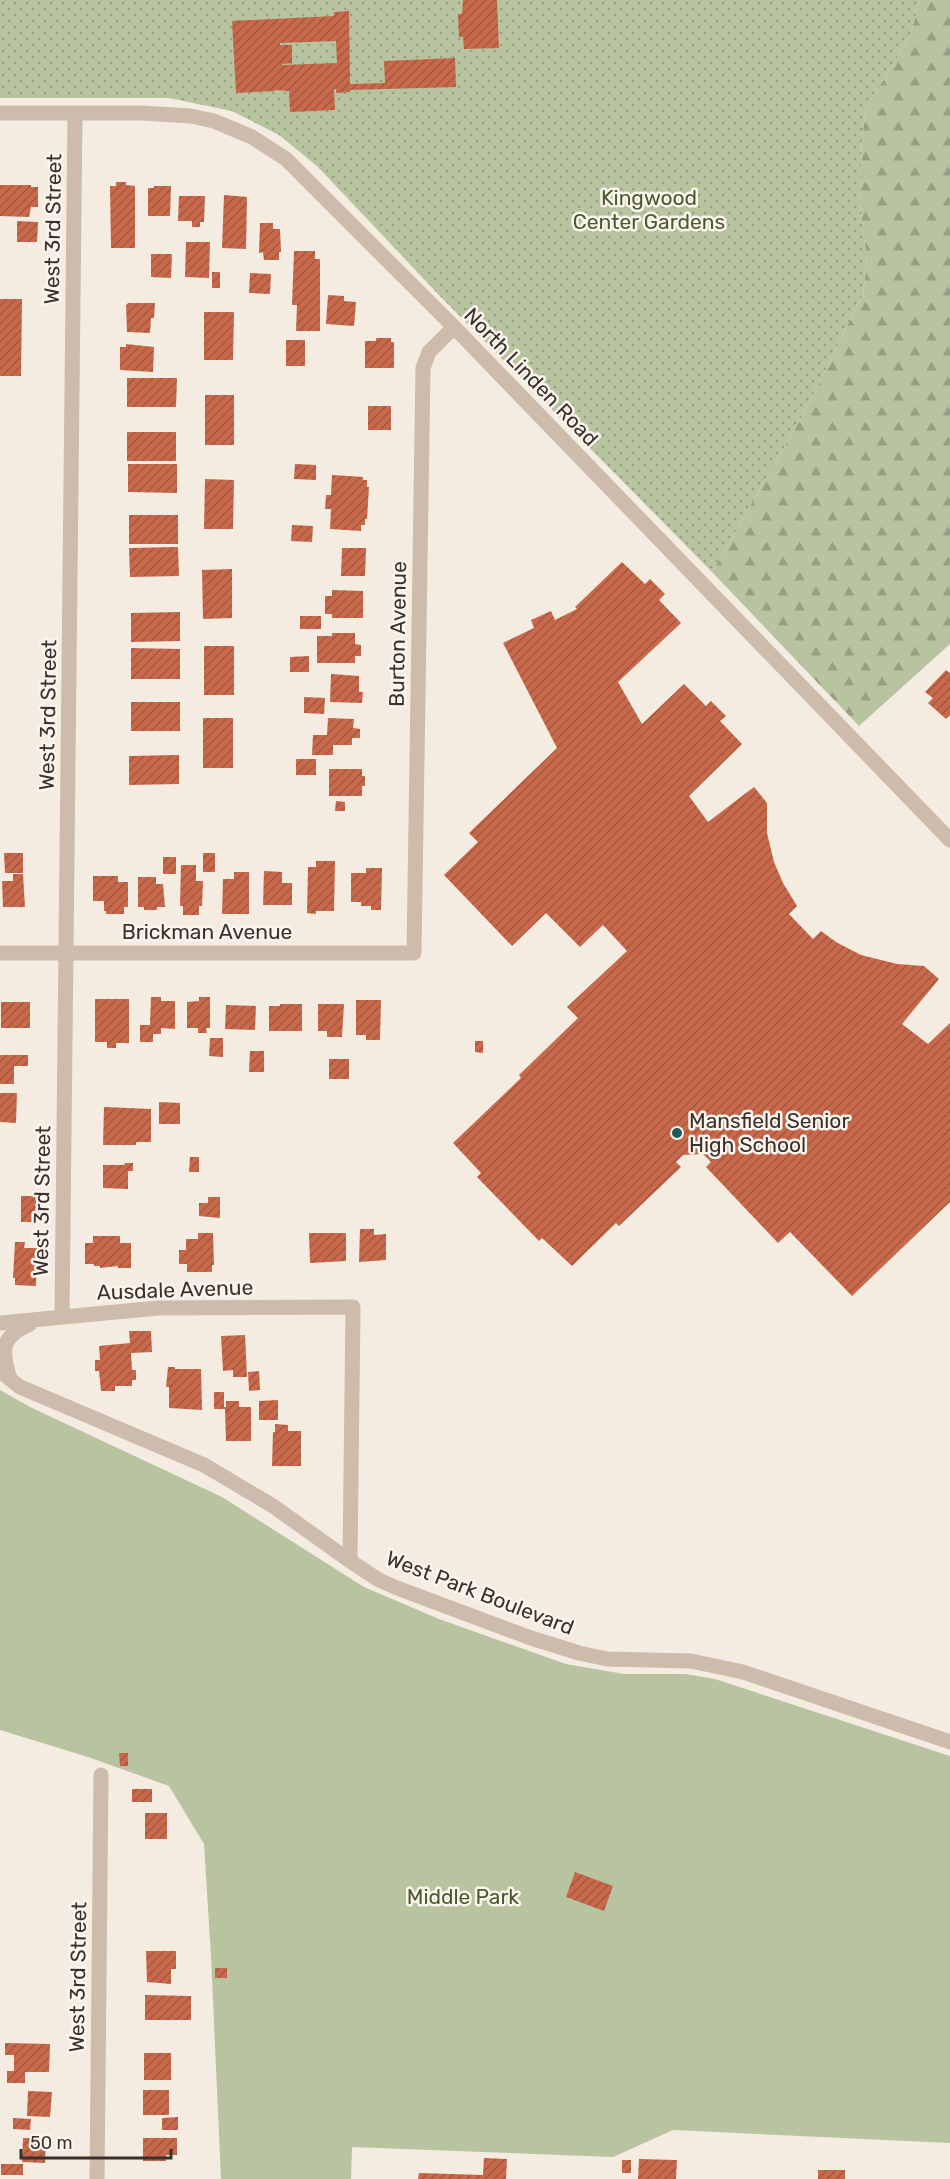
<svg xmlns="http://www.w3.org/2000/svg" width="950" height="2179" viewBox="0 0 950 2179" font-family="Rubik,sans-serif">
<defs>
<pattern id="forest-firs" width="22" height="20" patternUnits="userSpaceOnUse" patternTransform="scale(1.5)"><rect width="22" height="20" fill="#b8c4a0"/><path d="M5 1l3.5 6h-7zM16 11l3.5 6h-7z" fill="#97a083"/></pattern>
<pattern id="garden-dots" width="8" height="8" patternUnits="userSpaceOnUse" patternTransform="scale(1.5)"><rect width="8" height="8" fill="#b8c4a0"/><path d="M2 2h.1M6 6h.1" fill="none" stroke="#97a083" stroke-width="1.8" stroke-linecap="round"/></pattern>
<pattern id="building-hatch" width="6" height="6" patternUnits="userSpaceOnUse" patternTransform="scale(1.5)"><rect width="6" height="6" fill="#c8694b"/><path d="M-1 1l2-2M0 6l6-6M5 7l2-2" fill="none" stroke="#a4573f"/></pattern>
</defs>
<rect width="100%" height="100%" fill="#f4ebe1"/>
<!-- forest -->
<path fill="url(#forest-firs)" d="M920 0H950V644L859 726 712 572 805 411 863 294 867 261 860 204 862 138 866 108 910 36Z"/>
<!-- park -->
<path fill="#b8c4a0" d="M0 1390 30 1407 222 1497 364 1587 439 1619 566 1664 624 1674H685L715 1679 950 1756V2143L673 2130 613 2157 352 2147 351 2179H221L211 1956 204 1844 169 1786 88 1757 0 1730Z"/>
<!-- garden -->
<path fill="url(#garden-dots)" d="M0 0H920L910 36 866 108 862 138 860 204 867 261 863 294 805 411 712 572 438 294 317 166 279 135 232 111 169 98H0Z"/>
<!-- building -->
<path fill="url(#building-hatch)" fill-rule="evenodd" d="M463 0H497L499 48 464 49 463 37H459L458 14H462Z
M349 11 350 84 385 83 384 61 455 58 456 87 350 90V92L336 93V89H334L335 110 290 112 289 91 275 90 276 91 236 93 232 21 334 16V12ZM336 41 337 63 282 65V64L292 63V45H280V43Z
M116 182H126V185L135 186V248H111L110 186H116Z
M0 185H31V187H38V207H31L29 217 0 216Z
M154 186H171L170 216H148V188H154Z
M224 195 247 197 246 249 222 248Z
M179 196H205L204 222H200V227H192V221H178Z
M17 221 38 222 37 242H17Z
M260 223H273V229H280L281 252H279V260H264L263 252 259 253Z
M186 242H210L209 278 185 277Z
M294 251H315V259H320V331H296L297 305H292Z
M151 254H172L171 278 151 277Z
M212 272H220V288H212Z
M250 273 271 274 270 294 249 293Z
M328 295 344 296V301L356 302 354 326 326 324Z
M0 299H22L21 376H0Z
M128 303H155L154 318H151L150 333 127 332 126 306Z
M204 312H234L233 360H204Z
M376 338H391V342H394V368H365V341H376Z
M286 340H305V366H286Z
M126 344 154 347 153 372 120 370V347H126Z
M127 378H177L176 407H127Z
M205 395H234V445H205Z
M368 406H391V430H368Z
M127 432H176V461H127Z
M128 464H177V493L128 492Z
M295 464 316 465V480L294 479Z
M332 475 363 477V480H367V487H369L367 519H365V525H361V531L330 529 331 509H325L326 495H331Z
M205 479 234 480 233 529H204Z
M129 515H178V544H129Z
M292 525 313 526 312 542 291 541Z
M178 547 179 576 130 577 129 548Z
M342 548H366L365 576H341Z
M622 562 645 584 650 579 665 594 659 600 681 623 618 682 642 724 684 684 706 706 711 701 726 716 720 721 742 744 689 796 708 822 754 787 767 803V833L774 862 783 883 797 906 789 914 813 939 821 931 836 942 861 955 897 964 924 966 939 979 902 1024 928 1044 950 1023V1202L852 1296 790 1232 778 1243 706 1167 711 1162 703 1154 683 1155 676 1162 681 1167 619 1226 616 1223 572 1266 542 1238 539 1241 477 1177 481 1173 453 1143 521 1078 519 1075 578 1018 567 1007 627 951 603 925 580 947 546 913 512 946 444 875 478 842 469 833 557 748 503 643 534 628 531 620 551 611 555 620 577 609 575 607Z
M232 569V618L203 619 202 570Z
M332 590 363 591V618H332V614H325V596H332Z
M180 612V641L131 642V613Z
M300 616H321V629H300Z
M332 633H355V644L361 645V656H355V663H317V636H332Z
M204 646H234V695H204Z
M131 648 180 649V679H131Z
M309 656V672H290V657Z
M946 670 950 673V715L946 719 928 703 933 698 925 692Z
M331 674 359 676V692H363L362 703 330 702Z
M304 697 325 698 324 714 304 713Z
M131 702H180V731H131Z
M203 718H233V768H203Z
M328 718 354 719 353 728 360 729V738H352V745H333V755H312L313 735H327Z
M179 755V784L129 785V756Z
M296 759H316V775H296Z
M329 769H362V776H365V786H362V796H329Z
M336 801 345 802V811H335Z
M4 853H23V873H5Z
M203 853H215V872H203Z
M163 857H176V874H163Z
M316 861H335L334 911H316V914L307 913 308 867H316Z
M181 865H196V881H203L202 906H199V915H183V906H180Z
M366 868H382L381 910H371V906H361V902H351V873H366Z
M264 871 282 872V883H292V905H263Z
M234 872H249V914H222L223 879H234Z
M13 874H23L25 907H3L2 881H13Z
M93 876H118V882H128V907H124V914H106V911H104V901H93Z
M138 877H156V884H163L165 907H157V910H144V907H138Z
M151 997H161V1001H175V1029L161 1028V1034H153V1042H140V1025H150Z
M199 997H210V1028H206L207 1033H198V1028H187V1002L199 1001Z
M95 999H129V1043H116V1048H107V1042H95Z
M356 1000H381L380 1040H366V1035H356Z
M1 1002H30V1028H1Z
M280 1004H302V1031H269V1006H280Z
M318 1004H344L342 1037H327V1031H318Z
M226 1005 256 1006 255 1030 225 1029Z
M210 1038H223V1057L209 1056Z
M475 1041H483V1053L475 1052Z
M250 1051H264V1072H249Z
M0 1055H28V1066H14V1084H0Z
M329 1059H349V1079H329Z
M0 1093H17L16 1123 0 1122Z
M159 1102 180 1103V1124H159Z
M104 1107 151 1109V1142H136V1145H103Z
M190 1157H199V1172H189Z
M125 1163H133V1171H128V1189L103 1188V1165H124Z
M21 1196H39V1222H21Z
M208 1197H220V1218L199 1216V1203H208Z
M360 1229H374V1235L386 1234V1260L359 1262Z
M198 1233H213L214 1265H212V1272H187V1264H179V1250H186V1239H198Z
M309 1233H346V1261L310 1263Z
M93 1236H120V1243H131V1268H118V1266L100 1268V1266H94V1264H85V1243H93Z
M15 1242H25L24 1248H37L36 1286 15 1285V1278H13Z
M129 1331H151L152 1352 131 1353 132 1370H136V1380H132V1386H115V1391H101L99 1371H95V1360H100L99 1346 130 1343Z
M245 1335 247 1377H233V1370L223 1371 221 1336Z
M168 1367H175V1369H201L202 1410 169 1408V1387H166Z
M259 1371 260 1390 249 1391 248 1372Z
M214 1392H224V1407H226V1401H239V1407H251V1441H226L225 1409H214Z
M278 1400V1420H259V1401Z
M275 1424 288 1425V1431H301V1466H272L273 1432H275Z
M119 1753H128V1766H120Z
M132 1789H152V1802H132Z
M145 1813H167V1839H145Z
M575 1872 613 1886 604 1911 566 1897Z
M146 1951H176V1969H171V1984L147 1982Z
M215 1968H227V1978H215Z
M145 1995 191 1996V2020H145Z
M5 2043 50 2044 49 2072H25V2083H7V2071H14V2055H5Z
M144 2053H171V2080H144Z
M143 2090H169V2115H143Z
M28 2091 52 2092 50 2117 27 2116Z
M178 2117V2130H162V2118Z
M13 2118 31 2119 30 2130 13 2129Z
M23 2138H46L45 2163 22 2162Z
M143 2138H177V2155H166V2161H143Z
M484 2158 507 2159 506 2179H418L419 2173 483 2175Z
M639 2159 677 2160 676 2179H638Z
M622 2160H631V2173H622Z
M1 2164H23V2175H1Z
M818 2170H845V2179H818Z"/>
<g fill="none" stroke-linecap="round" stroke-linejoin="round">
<!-- minor -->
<path stroke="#cdbbac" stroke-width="15" d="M0 113H142L191 116 214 121 252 137 286 159 454 327 950 840
M0 953H414L423 368 429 352 454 327
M62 1317 75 113
M0 1323 158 1308 353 1307 350 1561
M0 1371 20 1387 32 1392 204 1465 273 1506 350 1561 379 1580 397 1588 531 1638 579 1653 607 1659 691 1661 743 1672 950 1742
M10 1379C1 1350 0 1337 30 1324
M97 2179 101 1775"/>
</g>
<!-- markers -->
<circle fill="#1f5a5e" stroke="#fbf5ee" stroke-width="2" cx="677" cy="1133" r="6"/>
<g text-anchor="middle" stroke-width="5" stroke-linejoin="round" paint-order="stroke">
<!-- park labels -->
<g font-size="21" fill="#4a5a2e" stroke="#fbf5ee">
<text x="649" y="205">Kingwood<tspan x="649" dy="24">Center Gardens</tspan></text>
<text x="463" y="1904">Middle Park</text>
</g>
<!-- street labels -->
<g font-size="21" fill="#3b302b" stroke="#fbf5ee">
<text transform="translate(53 229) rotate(-89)" y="7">West 3rd Street</text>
<text transform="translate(531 377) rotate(46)" y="7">North Linden Road</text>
<text transform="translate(398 634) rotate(-89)" y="7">Burton Avenue</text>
<text transform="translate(48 715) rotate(-89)" y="7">West 3rd Street</text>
<text x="207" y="939">Brickman Avenue</text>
<text transform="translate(42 1201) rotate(-89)" y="7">West 3rd Street</text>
<text transform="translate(175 1290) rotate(-2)" y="7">Ausdale Avenue</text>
<text transform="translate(480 1593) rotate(21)" y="7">West Park Boulevard</text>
<text transform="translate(78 1977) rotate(-89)" y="7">West 3rd Street</text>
</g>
<!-- poi labels -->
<g font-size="21" fill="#3b302b" stroke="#fbf5ee" text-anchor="start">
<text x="689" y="1128">Mansfield Senior<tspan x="689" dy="24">High School</tspan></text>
</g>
</g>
<!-- scale -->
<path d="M21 2149v9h150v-9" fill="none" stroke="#3b302b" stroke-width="3"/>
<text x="30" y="2149" font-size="18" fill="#3b302b" stroke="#fbf5ee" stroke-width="4.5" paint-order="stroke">50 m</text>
</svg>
